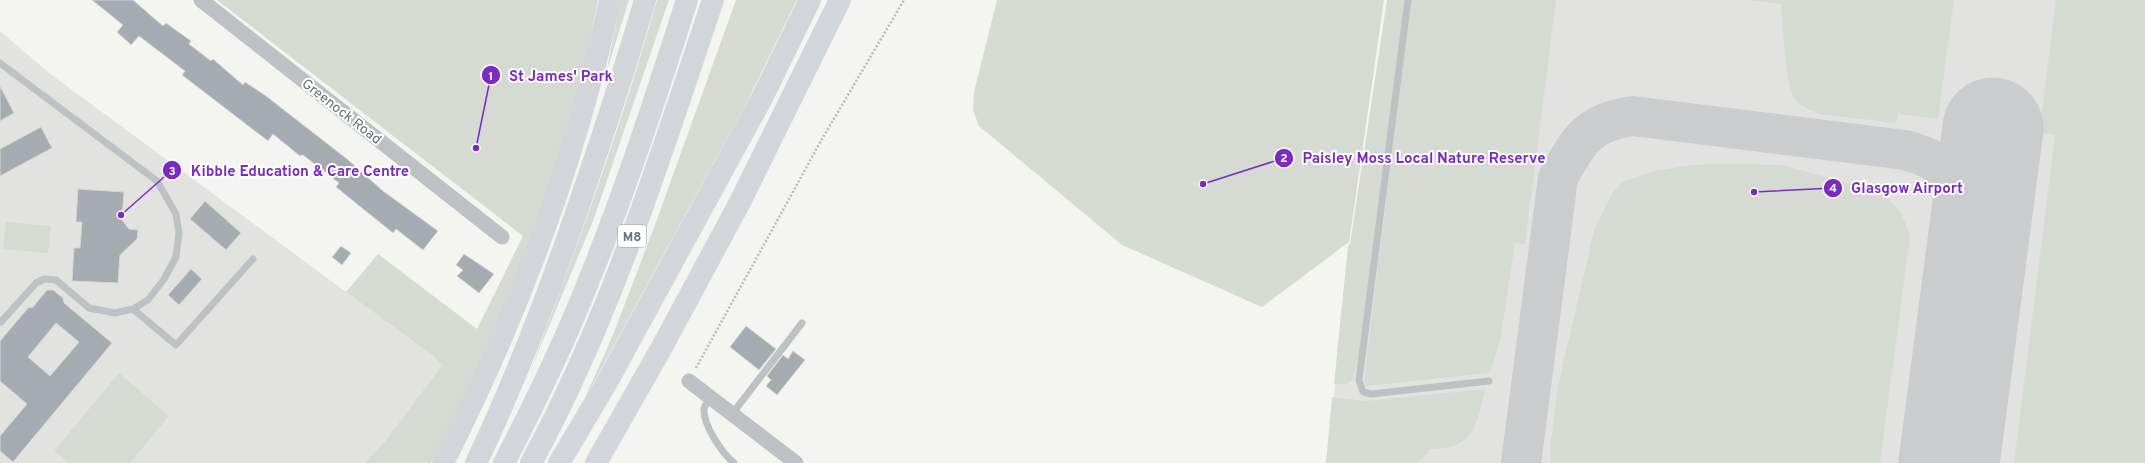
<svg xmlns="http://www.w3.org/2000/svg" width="2145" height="463" viewBox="0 0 2145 463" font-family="Overpass,sans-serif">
<rect width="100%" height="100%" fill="#f4f4f1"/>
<!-- built -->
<path fill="#e2e3e1" d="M1390 0H2145V463H1327L1335 385Z
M0 31 49 73 433 356 442 365 385 441 365 463H0Z"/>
<!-- green -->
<path fill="#d5dad3" d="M217 0H598L585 64 545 205 472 387 431 463H365L385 441 442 365 433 356 346 292 378 254 477 329 523 236Z
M621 0H629L606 73Z
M657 0H669L593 221 529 374C576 251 621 127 657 0Z
M736 0H797L746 104 584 400 613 335 655 225Z
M997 0H1384L1349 242 1262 307 1122 245 979 126 973 110 974 92Z
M1387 0H1405L1358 364 1352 380 1347 384H1334L1348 246 1350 244Z
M1411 0H1556L1525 244 1515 243 1500 341 1490 373 1366 386 1364 380Z
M1747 0H1954L1938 119 1898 114 1896 123 1820 114C1811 111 1799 106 1794 97 1785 84 1783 23 1781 4Z
M2056 0H2145V463H2014L2055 135 2039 133Z
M1722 164 1781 165 1878 191C1895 201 1905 217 1910 237L1880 463H1551L1550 448 1558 386 1566 351 1595 227 1613 192 1622 182 1655 171 1691 165Z
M6 222 51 226 48 253 3 249Z
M119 373 169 416 130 463H69L54 451Z
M1485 389C1477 426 1473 450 1429 449L1428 454 1415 463H1326L1332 397 1362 401 1377 400Z"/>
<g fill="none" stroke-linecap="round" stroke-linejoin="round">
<!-- taxiway -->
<path stroke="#cacccd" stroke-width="40" d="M1521 463 1558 178C1578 141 1588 122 1633 116L1905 150C1954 162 1972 196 1978 243"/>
<!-- runway -->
<path stroke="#cacccd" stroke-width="101" d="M1949 463 1993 128"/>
</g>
<!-- building -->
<path fill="#a5abb0" stroke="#d5d6d4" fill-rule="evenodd" d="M92 0H133L163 26 166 23 191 41 189 44 211 61 213 59 243 85 245 82 266 96 347 159 383 191 438 231 423 250 396 229 393 233 336 187 339 183 303 155 300 156 273 134 268 141 182 75 185 71 139 36 131 45 117 32 123 25Z
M0 86 14 113 0 121Z
M41 127 52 148 0 176V149Z
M78 189 124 192 122 220 129 229 138 230 137 239 120 255 118 283 72 281 74 248H80L82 222H76Z
M205 201 241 233 226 250 190 219Z
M341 246 351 253 342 265 332 257Z
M464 254 494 274 479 293 457 276 463 270 456 265Z
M191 269 202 279 179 305 168 295Z
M47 290H53L63 298 64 303 112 343 13 462 0 451V436L27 404 0 381V341L28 308 33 307ZM56 323 79 342 50 376 28 357Z
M746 326 776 349 759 370 730 347Z
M793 351 805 360 777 395 766 386 771 380 767 376 783 355 788 359Z"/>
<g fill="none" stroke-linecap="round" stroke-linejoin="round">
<!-- path -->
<path stroke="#b8babc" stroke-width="2.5" stroke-dasharray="2 2" stroke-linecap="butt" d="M696 368 822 139 904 0"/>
<!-- service -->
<path stroke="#bec1c4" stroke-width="7" d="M1408 0 1359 380 1363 392 1371 394 1489 381
M0 63 157 181 176 214 179 233 176 257 164 279 148 300 133 309 115 313 89 308 56 280 44 279 36 283 1 322
M133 309 176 345 253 259
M709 397C708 401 705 405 704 409 703 425 722 453 734 463
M732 414 802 323"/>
<!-- minor -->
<path stroke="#bec1c4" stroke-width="15" d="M201 0 502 237
M689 381 796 463"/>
<!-- trunk -->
<path stroke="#d2d5d9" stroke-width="22" d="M443 463C517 317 576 160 610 0
M596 463 662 347 739 204 840 0"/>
<!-- motorway -->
<path stroke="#d2d5d9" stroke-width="22" d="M476 463C513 386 544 305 572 225 598 150 623 76 645 0
M504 463C534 405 563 346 587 285 625 192 656 96 687 0
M531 463C611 317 660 157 713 0
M559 463 606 384 762 98 810 0"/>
</g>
<g text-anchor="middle" stroke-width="4" stroke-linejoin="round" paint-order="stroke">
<!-- shield labels -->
<rect fill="#fff" stroke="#959ca5" stroke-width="1" x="618" y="225" width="28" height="22" rx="3"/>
<g font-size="13" font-weight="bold" fill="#67727e">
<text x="632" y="241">M8</text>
</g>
<!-- street labels -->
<g font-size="14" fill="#67727e" stroke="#fff">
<text transform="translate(342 111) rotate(38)" y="5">Greenock Road</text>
</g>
</g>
<!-- callouts -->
<path fill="none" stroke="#7b2cbf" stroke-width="1.5" d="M476 148L491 75M1203 184L1284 158M121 215L172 170M1754 192L1833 188"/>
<g fill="#7b2cbf" stroke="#fff" stroke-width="1.5">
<circle cx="476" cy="148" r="4"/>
<circle cx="1203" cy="184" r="4"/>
<circle cx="121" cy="215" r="4"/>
<circle cx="1754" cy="192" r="4"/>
<circle cx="491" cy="75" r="10"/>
<circle cx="1284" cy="158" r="10"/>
<circle cx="172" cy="170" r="10"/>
<circle cx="1833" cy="188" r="10"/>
</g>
<g font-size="12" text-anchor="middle" font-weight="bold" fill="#fff">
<text x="491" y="80">1</text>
<text x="1284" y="162">2</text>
<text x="172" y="175">3</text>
<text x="1833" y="192">4</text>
</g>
<g font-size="15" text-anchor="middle" font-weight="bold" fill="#7b2cbf" stroke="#fff" stroke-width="4" stroke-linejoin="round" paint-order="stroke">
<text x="561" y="81">St James' Park</text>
<text x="1424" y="163">Paisley Moss Local Nature Reserve</text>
<text x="300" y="176">Kibble Education &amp; Care Centre</text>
<text x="1907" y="193">Glasgow Airport</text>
</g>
</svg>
